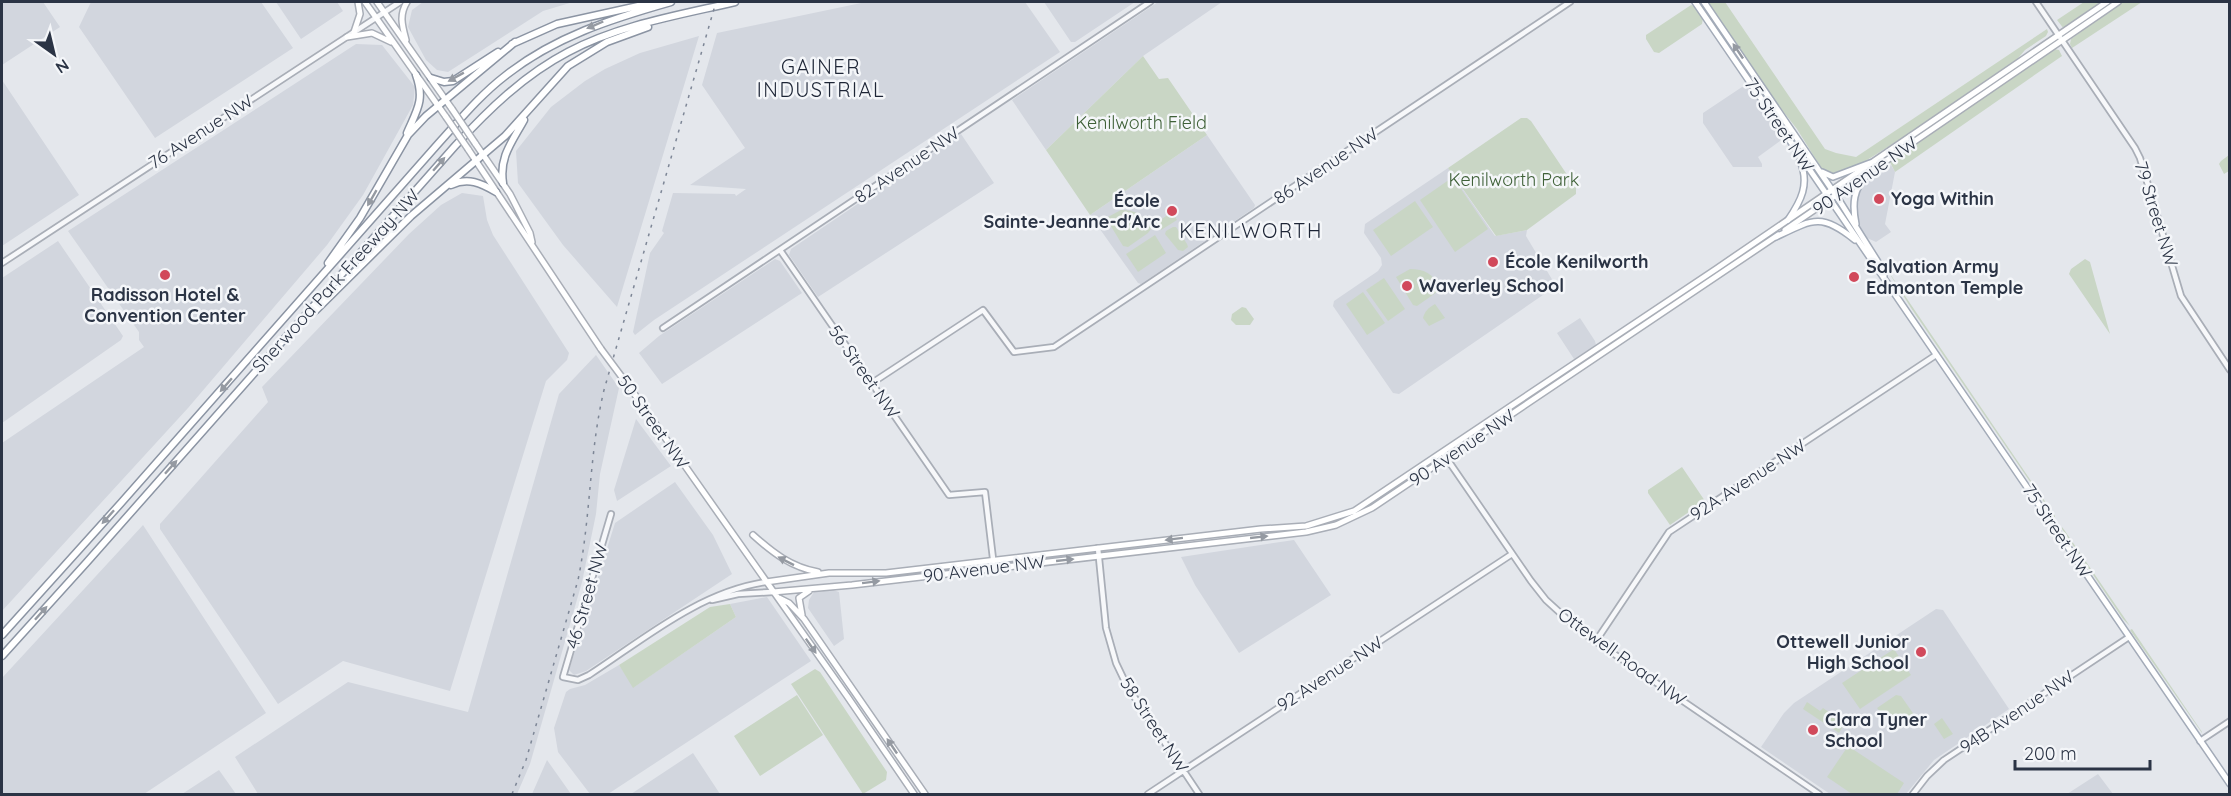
<svg xmlns="http://www.w3.org/2000/svg" width="2231" height="796" viewBox="0 0 2231 796" font-family="Quicksand,sans-serif">
<rect width="100%" height="100%" fill="#e4e7ec"/>
<!-- built -->
<path fill="#d2d6de" d="M2 2H43L60 27 2 65Z
M91 2H261L293 48 155 138 79 27Z
M276 2H337L343 11 301 39Z
M423 2H573L543 11 448 72 437 70 426 60 408 27 412 10Z
M866 2H1025L1060 52 654 320 635 335 633 332 650 253 664 233 662 231 673 193 735 194 736 196 746 189 690 185 745 148 702 85 717 33Z
M1044 2H1135L1075 42H1071Z
M1158 2H1222L1143 56 1046 150 1012 100Z
M699 36 617 307 563 245 518 183 516 151 551 107 585 81 605 69 640 53Z
M356 44 382 45 415 87 413 105 363 195 327 245 188 408 2 611V443L144 347 139 340V332L68 231Z
M2 80 79 195 2 246Z
M1742 87 1750 88 1784 138 1758 157 1762 164V167H1733L1703 123V113Z
M961 134 994 183 818 297 789 255 791 249Z
M1207 135 1255 205 1254 208 1141 284 1138 283 1090 215Z
M1891 165 1895 172 1885 224 1891 232 1876 242 1865 237 1860 228 1857 220 1856 204 1859 188Z
M1448 168 1495 236 1527 230 1526 236 1556 286 1399 394 1393 393 1333 306 1334 301 1378 271 1382 265 1381 258 1364 233 1365 224Z
M462 193 483 196 487 220 493 235 569 353 567 360 546 381 450 691 343 661 278 704 160 529V524L268 402 262 387 409 234 441 205Z
M58 241 123 336 121 340 2 423V278Z
M775 259 780 261 802 293 662 384 639 353 659 336Z
M1580 318 1595 341 1596 345 1579 358 1574 359 1557 333Z
M596 355 619 388 600 474 596 514 582 582 530 764 517 794H258L235 757 348 682 468 712 559 394Z
M636 419 671 466 617 501 614 490Z
M675 482 713 535 732 574 586 671 574 675 569 670 615 523Z
M143 525 266 713 144 794H2V678Z
M1294 540 1331 595 1239 653 1195 585 1181 557Z
M833 590 839 592 844 639 834 646 808 608 809 600 814 592Z
M767 597 811 661 608 794H590L558 752 554 728 566 692 570 689 585 685 619 665 634 687 736 617 730 604Z
M1936 609 1943 610 2009 709 1934 760 1906 794H1830L1761 747 1784 713 1794 703Z
M693 753 720 794H631Z
M547 760 571 794H532Z
M219 770 236 794H182Z
M2098 774 2113 794H2067Z"/>
<!-- green -->
<path fill="#c9d6c5" d="M1708 2H1725L1825 149 1836 153 1856 157 2047 29 2048 32 2046 36 2025 50 2014 63 1921 126 1856 167 1832 175 1823 171 1797 129 1778 105Z
M2084 2H2104L2064 29 2057 20Z
M2122 2H2142L2072 48 2070 44 2071 39Z
M1691 5 1695 6 1703 18 1702 24 1659 53 1654 52 1646 39V35Z
M2054 49 2059 50 2062 56 1895 172 1890 162Z
M1143 56 1159 79 1168 78 1207 135 1090 215 1046 150Z
M1521 118H1527L1531 121 1576 188V194L1527 230 1496 236 1448 168Z
M2229 155V171L2224 174 2219 164 2221 161Z
M1453 177 1488 229 1455 252 1420 200Z
M1415 201 1433 227 1391 256 1373 230Z
M1121 210C1136 210 1144 215 1151 229L1148 233 1128 247 1123 246 1106 218Z
M1172 212 1177 220 1161 230 1156 223Z
M1173 227H1176L1187 244 1188 247 1183 251 1178 250 1165 234 1166 231Z
M1155 235 1166 253 1138 272 1126 254Z
M2085 259 2090 262 2110 334 2069 274 2071 269Z
M1886 268 2055 516V518L1911 308Z
M1410 269C1425 269 1433 274 1440 288L1437 292 1417 306 1413 305 1396 277Z
M1384 278 1405 309 1388 321 1366 290Z
M1363 292 1385 323 1367 335 1346 304Z
M1435 304 1445 318 1429 326 1423 318C1425 311 1428 308 1435 304Z
M1242 307 1246 308 1254 319 1250 325H1236L1231 320 1232 314Z
M1682 467 1705 501 1670 525 1648 493V490Z
M2062 527 2065 531 2130 626 2123 619 2062 529Z
M730 604 736 617 633 688 619 665 710 607Z
M2132 629 2202 732V733L2130 630Z
M1894 649 1911 675 1860 709 1842 683Z
M815 669 820 672 887 772 886 780 863 794 791 684Z
M797 695 823 735 760 776 734 736Z
M1896 695 1901 696 1915 716C1900 725 1887 722 1877 708Z
M1807 702 1820 711 1823 708 1845 723 1839 733 1803 709Z
M1942 718 1953 734 1944 739 1934 724Z
M1848 746 1904 783 1897 794H1852L1827 777Z"/>
<g fill="none" stroke-linecap="round" stroke-linejoin="round">
<defs>
<path id="tertiary" d="M2036 2 2135 148 2140 158 2181 296 2230 370
M780 250 949 495 985 492 994 567
M2 263 400 2
M663 328 1150 2
M872 383 983 310 1014 352 1054 347 1570 2
M1443 453 1531 581 1546 600 1579 630 1819 794
M611 514 563 677 578 680 589 675C644 639 699 592 766 582
M1098 548 1106 628 1116 663 1127 686 1199 794
M712 600 738 594 773 592
M1596 641 1669 532 1936 355
M2200 741 2230 721
M1148 794 1512 554
M1913 794 1927 776 1944 760 2129 637"/>
<path id="secondary" d="M365 2 446 117
M377 2 452 109
M354 32 360 14 358 2
M347 37 372 33 391 42
M406 40C402 25 399 15 407 2
M475 143 510 194 530 233 532 242
M468 149 601 349
M1785 230 2118 2
M633 392 847 696 914 794
M753 535C773 553 791 567 818 572
M766 582 829 573H886L1261 529 1306 526 1354 511 1716 269 2107 2
M773 592 852 585 1306 532 1336 525 1372 508 1778 235
M779 598 789 603 804 619 925 794
M802 615 799 598 809 591"/>
<path id="primary" d="M1695 2 2230 784
M1704 2 1839 200 1883 270 1884 277
M1822 172 1833 177 1870 163
M1788 220C1801 201 1810 184 1800 161
M1856 224C1852 204 1853 189 1868 174
M1776 237C1813 219 1821 213 1855 240"/>
<path id="motorway" d="M512 44 557 24 656 2
M431 78 444 82 453 81 498 52
M407 133C417 110 425 100 416 75
M503 183C499 157 512 142 524 120
M451 185C468 177 481 183 496 192
M328 263 360 218 408 135 426 116 515 42
M309 314 316 310 411 216 505 136 568 66 607 42 648 27
M2 635 121 503 437 145C459 121 479 96 505 76 554 37 611 19 671 2
M2 656 87 562 455 146C488 110 524 75 568 52 619 25 679 15 735 2"/>
</defs>
<!-- tertiary casing -->
<use href="#tertiary" stroke="#a9aeb7" stroke-width="8"/>
<!-- secondary casing -->
<use href="#secondary" stroke="#a9aeb7" stroke-width="8"/>
<!-- primary casing -->
<use href="#primary" stroke="#a3abb8" stroke-width="8"/>
<!-- motorway casing -->
<use href="#motorway" stroke="#8b94a3" stroke-width="9"/>
<!-- tertiary -->
<use href="#tertiary" stroke="#f7f8fa" stroke-width="4.5"/>
<!-- secondary -->
<use href="#secondary" stroke="#fff" stroke-width="5"/>
<!-- primary -->
<use href="#primary" stroke="#fff" stroke-width="5"/>
<!-- motorway -->
<use href="#motorway" stroke="#fff" stroke-width="6"/>
<!-- rail -->
<path stroke="#7d8696" stroke-width="1.5" stroke-dasharray="3 6" stroke-linecap="butt" d="M512 794 526 760 578 580C591 517 589 453 604 390L716 2"/>
<defs>
<path id="secondary-bridge" d="M452 109 475 143
M446 117 468 149
M601 349 633 392"/>
</defs>
<!-- secondary-bridge casing -->
<use href="#secondary-bridge" stroke="#a9aeb7" stroke-width="8" stroke-linecap="butt"/>
<!-- secondary-bridge -->
<use href="#secondary-bridge" stroke="#fff" stroke-width="5"/>
</g>
<!-- one-way arrows -->
<defs><path id="oneway-solid" d="M-6-.8H1V-3.2L6.5 0L1 3.2V.8H-6Z" transform="scale(1.5)"/></defs>
<g fill="#959aa2">
<use href="#oneway-solid" transform="translate(595 25) rotate(157)"/>
<use href="#oneway-solid" transform="translate(1738 51) rotate(-124)"/>
<use href="#oneway-solid" transform="translate(456 77) rotate(151)"/>
<use href="#oneway-solid" transform="translate(439 164) rotate(-49)"/>
<use href="#oneway-solid" transform="translate(372 198) rotate(120)"/>
<use href="#oneway-solid" transform="translate(226 385) rotate(131)"/>
<use href="#oneway-solid" transform="translate(171 467) rotate(-48)"/>
<use href="#oneway-solid" transform="translate(108 517) rotate(132)"/>
<use href="#oneway-solid" transform="translate(1259 537) rotate(-6)"/>
<use href="#oneway-solid" transform="translate(1174 539) rotate(173)"/>
<use href="#oneway-solid" transform="translate(1065 560) rotate(-6)"/>
<use href="#oneway-solid" transform="translate(786 561) rotate(-153)"/>
<use href="#oneway-solid" transform="translate(871 582) rotate(-7)"/>
<use href="#oneway-solid" transform="translate(41 613) rotate(-48)"/>
<use href="#oneway-solid" transform="translate(811 646) rotate(55)"/>
<use href="#oneway-solid" transform="translate(892 746) rotate(-124)"/>
</g>
<!-- markers -->
<g fill="#d1495b" stroke="#f4f6f9" stroke-width="2">
<circle cx="1879" cy="199" r="6"/>
<circle cx="1172" cy="211" r="6"/>
<circle cx="1493" cy="262" r="6"/>
<circle cx="165" cy="275" r="6"/>
<circle cx="1854" cy="277" r="6"/>
<circle cx="1407" cy="286" r="6"/>
<circle cx="1921" cy="652" r="6"/>
<circle cx="1813" cy="730" r="6"/>
</g>
<g text-anchor="middle" stroke-width="5" stroke-linejoin="round" paint-order="stroke">
<!-- park labels -->
<g font-size="18" fill="#3f6138" stroke="#f4f6f9">
<text x="1141" y="129">Kenilworth Field</text>
<text x="1514" y="186">Kenilworth Park</text>
</g>
<!-- street labels -->
<g font-size="18" fill="#2b3445" stroke="#f4f6f9">
<text transform="translate(1779 125) rotate(56)" y="6">75 Street NW</text>
<text transform="translate(201 132) rotate(-33)" y="6">76 Avenue NW</text>
<text transform="translate(907 165) rotate(-34)" y="6">82 Avenue NW</text>
<text transform="translate(1326 166) rotate(-34)" y="6">86 Avenue NW</text>
<text transform="translate(1865 176) rotate(-35)" y="6">90 Avenue NW</text>
<text transform="translate(2156 214) rotate(73)" y="6">79 Street NW</text>
<text transform="translate(336 281) rotate(-48)" y="6">Sherwood Park Freeway NW</text>
<text transform="translate(864 372) rotate(55)" y="6">56 Street NW</text>
<text transform="translate(653 422) rotate(55)" y="6">50 Street NW</text>
<text transform="translate(1462 448) rotate(-34)" y="6">90 Avenue NW</text>
<text transform="translate(1748 480) rotate(-33)" y="6">92A Avenue NW</text>
<text transform="translate(2057 531) rotate(56)" y="6">75 Street NW</text>
<text transform="translate(984 569) rotate(-7)" y="6">90 Avenue NW</text>
<text transform="translate(587 596) rotate(-74)" y="6">46 Street NW</text>
<text transform="translate(1622 657) rotate(36)" y="6">Ottewell Road NW</text>
<text transform="translate(1330 674) rotate(-33)" y="6">92 Avenue NW</text>
<text transform="translate(2017 712) rotate(-34)" y="6">94B Avenue NW</text>
<text transform="translate(1154 725) rotate(57)" y="6">58 Street NW</text>
</g>
<!-- poi labels -->
<g font-size="18" font-weight="bold" fill="#2b3445" stroke="#f4f6f9" text-anchor="start">
<text x="1891" y="205">Yoga Within</text>
<text x="1160" y="207" text-anchor="end">École<tspan x="1160" dy="21">Sainte-Jeanne-d'Arc</tspan></text>
<text x="1505" y="268">École Kenilworth</text>
<text x="1866" y="273">Salvation Army<tspan x="1866" dy="21">Edmonton Temple</tspan></text>
<text x="1419" y="292">Waverley School</text>
<text x="165" y="301" text-anchor="middle">Radisson Hotel &amp;<tspan x="165" dy="21">Convention Center</tspan></text>
<text x="1909" y="648" text-anchor="end">Ottewell Junior<tspan x="1909" dy="21">High School</tspan></text>
<text x="1825" y="726">Clara Tyner<tspan x="1825" dy="21">School</tspan></text>
</g>
<!-- neighbourhood labels -->
<g font-size="20" letter-spacing="1.5" fill="#1d2536" stroke="#f4f6f9">
<text x="821" y="74">GAINER<tspan x="821" dy="23">INDUSTRIAL</tspan></text>
<text x="1251" y="238">KENILWORTH</text>
</g>
</g>
<!-- border -->
<rect width="2231" height="796" fill="none" stroke="#2b3445" stroke-width="6"/>
<!-- north arrow -->
<g transform="translate(54 54) rotate(146)" stroke="#f4f6f9" stroke-width="4.5" paint-order="stroke">
<path d="M0-4.5L10 22L0 15L-10 22Z" fill="#2b3445"/>
<text y="-9" font-size="16" font-weight="bold" text-anchor="middle" fill="#2b3445">N</text>
</g>
<!-- scale -->
<path d="M2015 760v9h135v-9" fill="none" stroke="#2b3445" stroke-width="3"/>
<text x="2024" y="760" font-size="18" fill="#2b3445" stroke="#f4f6f9" stroke-width="4.5" paint-order="stroke">200 m</text>
</svg>
